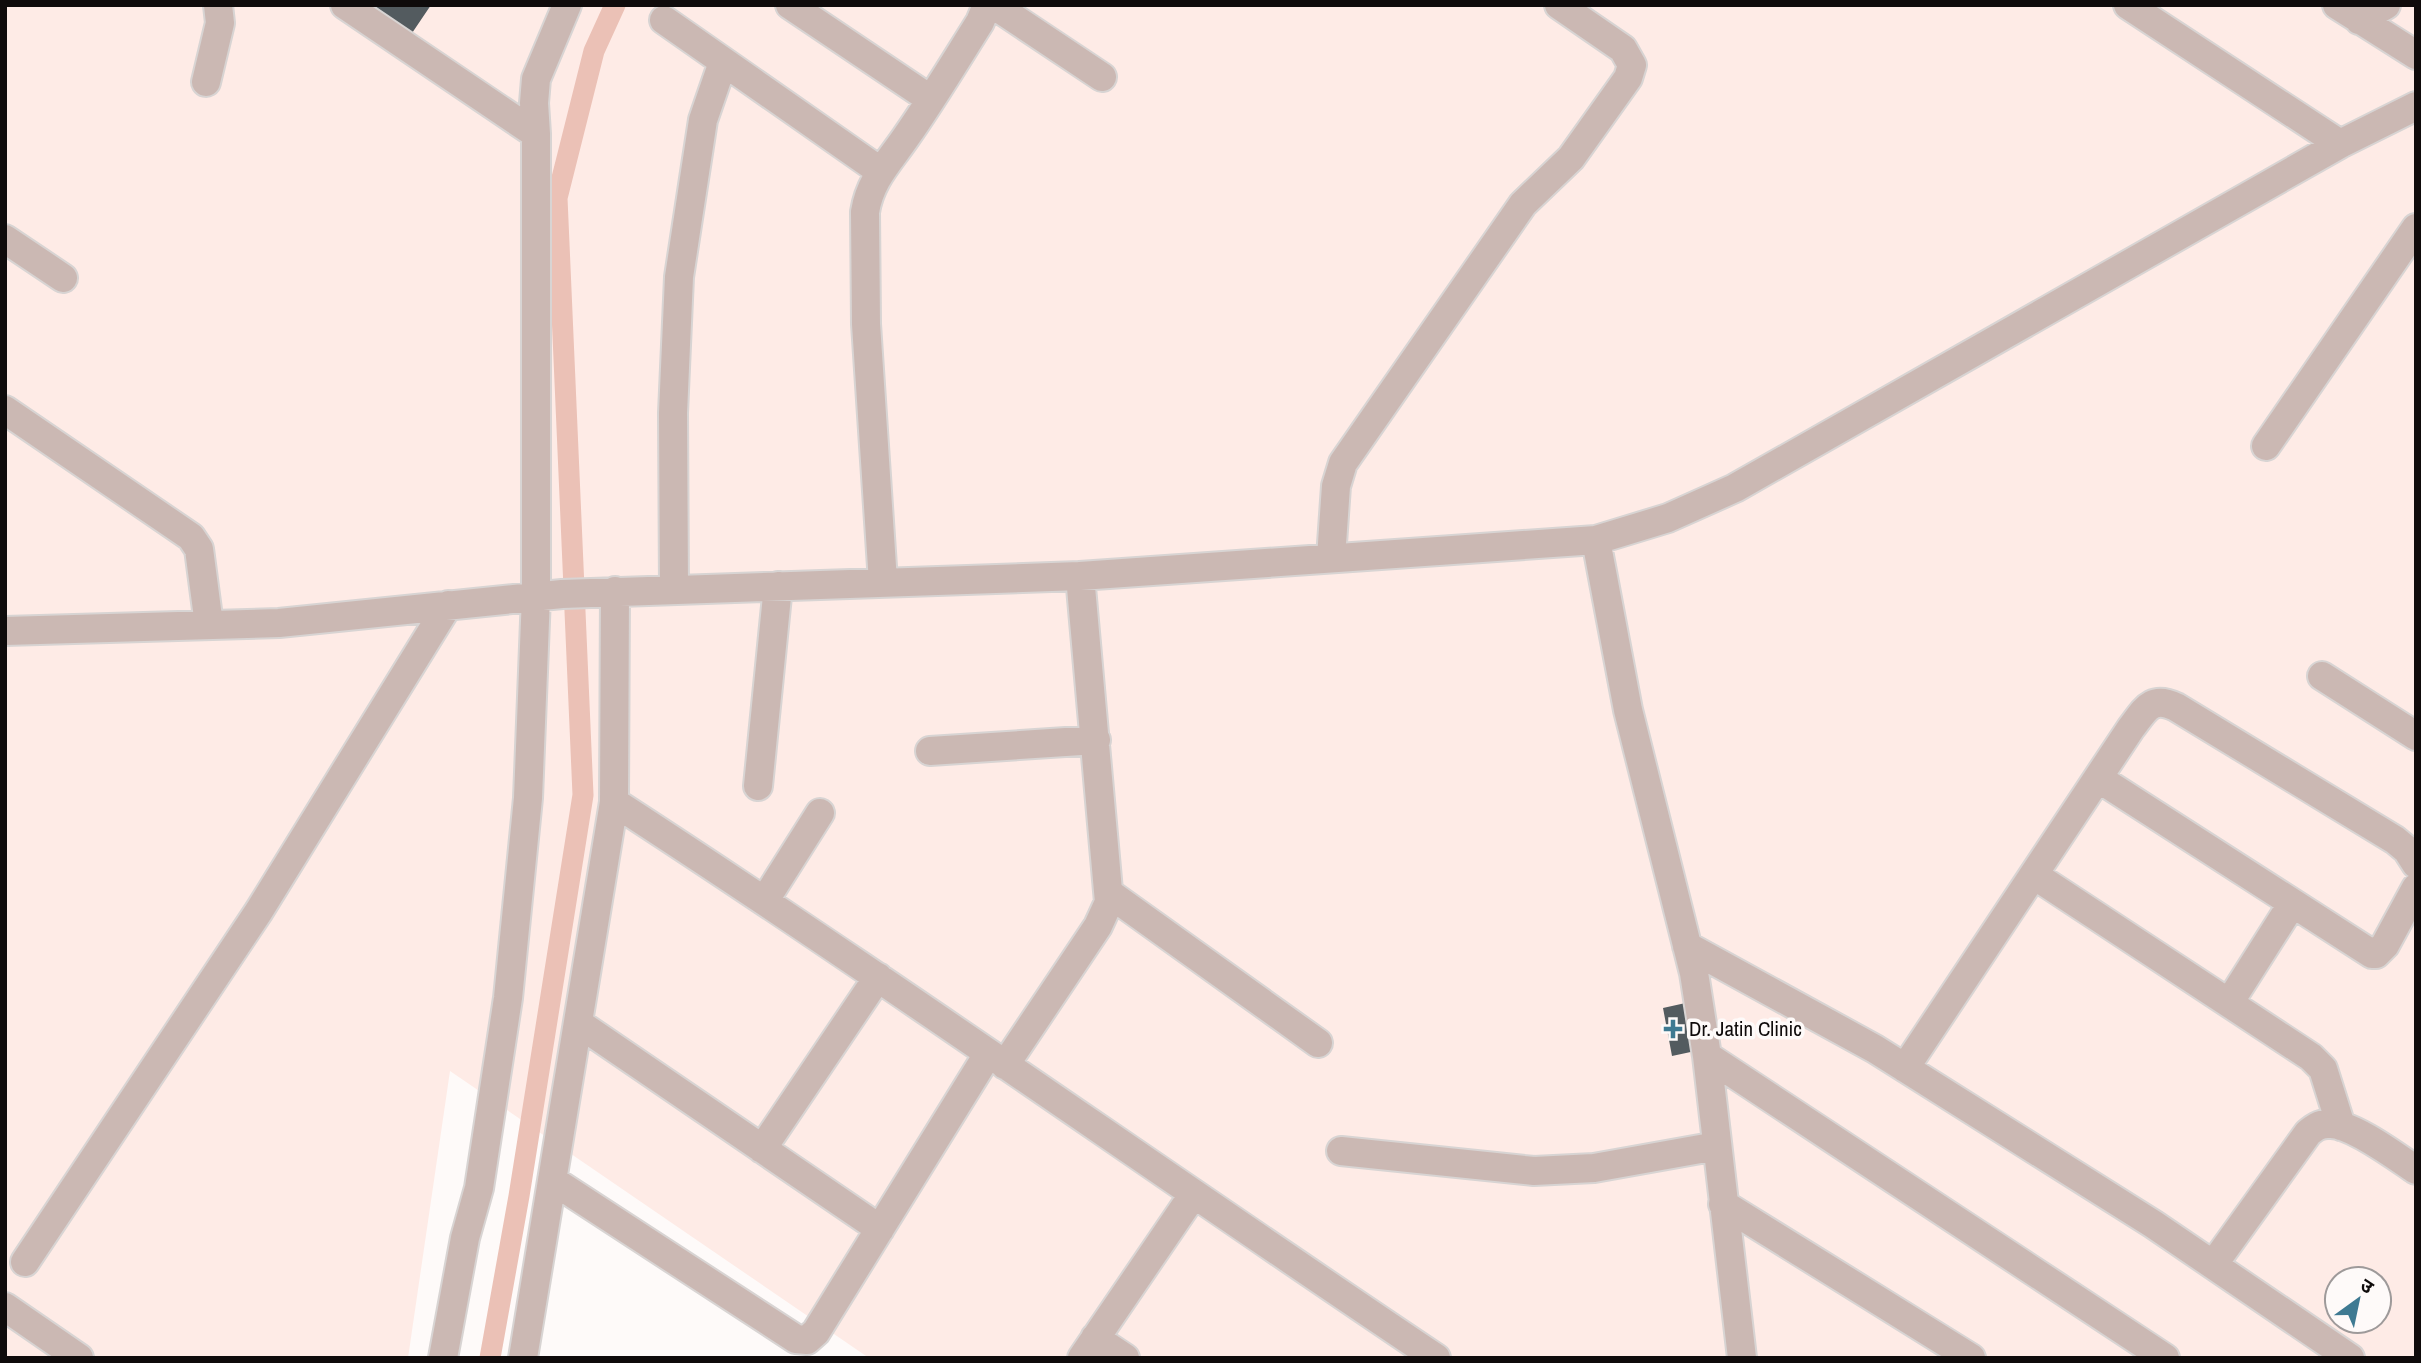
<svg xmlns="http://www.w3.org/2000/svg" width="2421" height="1363" viewBox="0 0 2421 1363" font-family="'Archivo Narrow','Noto Sans Devanagari',sans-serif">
<rect width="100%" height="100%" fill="#fefaf9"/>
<!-- built -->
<path fill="#feebe6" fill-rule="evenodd" d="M5 5H2416V1358H869L450 1071 408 1358H5ZM2337 1279H2379V1321H2337Z"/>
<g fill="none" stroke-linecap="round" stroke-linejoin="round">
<!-- canal -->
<path stroke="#ebc1b6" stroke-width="21" d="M490 1358 519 1196 583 795 557 198 594 51 615 5"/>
</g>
<!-- building -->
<path fill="#535b5f" d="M358 5H431L408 39Z
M1690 1002 1700 1050 1672 1056 1663 1008Z"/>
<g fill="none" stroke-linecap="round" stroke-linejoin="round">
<defs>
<path id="minor" d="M345 5 536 134
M790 5 930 99
M994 5 1102 77
M2128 5 2340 144
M2337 5 2416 55
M664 20 880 171
M2359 20 2386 5
M206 82 220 23 218 5
M5 239 63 278
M5 410 191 537 199 549 209 625
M2266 446 2416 228
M1596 540 1628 710 1694 973 1707 1056 1742 1358
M1331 558 1336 486 1343 463 1523 204 1571 158 1628 78 1632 65 1623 49 1559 5
M883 582 866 324 865 212C870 180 889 162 906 137 932 100 956 60 980 22L987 5
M674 589 673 413 679 277 703 120 723 62
M5 631 279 623 562 594 1080 576 1596 540 1668 518 1735 488 2340 144 2416 106
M2322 676 2416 736
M930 751 1096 740
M2098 778 2372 954H2376L2385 945 2416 888
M758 786 778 586
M614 802C891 982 1161 1174 1436 1358
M2034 875 2311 1057 2323 1069 2341 1126
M1110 894 1318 1043
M765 900 820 813
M1687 946 1875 1049 2153 1224 2350 1358
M2229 1003 2292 904
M578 1023 880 1229
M1707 1056 2165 1358
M1005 1065 1098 926 1109 902 1080 576
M1905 1068 2131 728C2145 710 2151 695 2176 707L2395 840 2407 850 2416 864
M762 1149 878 977
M1341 1151 1534 1171 1594 1168 1717 1146
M552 1180 796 1339 807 1340 816 1332 988 1054
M1723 1204 1971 1358
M25 1262 259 911 448 605
M2213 1265 2308 1133C2314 1128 2319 1124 2328 1124 2350 1122 2397 1157 2416 1170
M5 1307 79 1358
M1095 1338 1125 1358
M443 1358 465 1238 479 1188 508 998 528 798 536 596V134L534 103 536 79 567 5
M523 1358 614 802 615 591
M1082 1358 1193 1195"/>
</defs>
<!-- minor casing -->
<use href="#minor" stroke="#d8d4d3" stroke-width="32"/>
<!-- minor -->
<use href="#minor" stroke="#cbb8b3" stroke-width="28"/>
</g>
<!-- markers -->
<path fill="#3f7a92" stroke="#fefaf9" stroke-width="2.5" d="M1669.5 1018.5h7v7h7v7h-7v7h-7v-7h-7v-7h7z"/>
<g text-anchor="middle" stroke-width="7" stroke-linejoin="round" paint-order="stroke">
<!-- poi labels -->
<g font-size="21" fill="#0f0b0b" stroke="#fefaf9" text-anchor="start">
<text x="1689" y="1036">Dr. Jatin Clinic</text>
</g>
</g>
<!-- border -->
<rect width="2421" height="1363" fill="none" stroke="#0f0b0b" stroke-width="14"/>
<!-- north arrow -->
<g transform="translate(2358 1300) rotate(33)"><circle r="33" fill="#fefaf9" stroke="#9e9a9a" stroke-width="2"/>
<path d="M0-5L12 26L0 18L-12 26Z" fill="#3f7a92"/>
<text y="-10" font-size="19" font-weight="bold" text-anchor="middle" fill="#0f0b0b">उ</text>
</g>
</svg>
